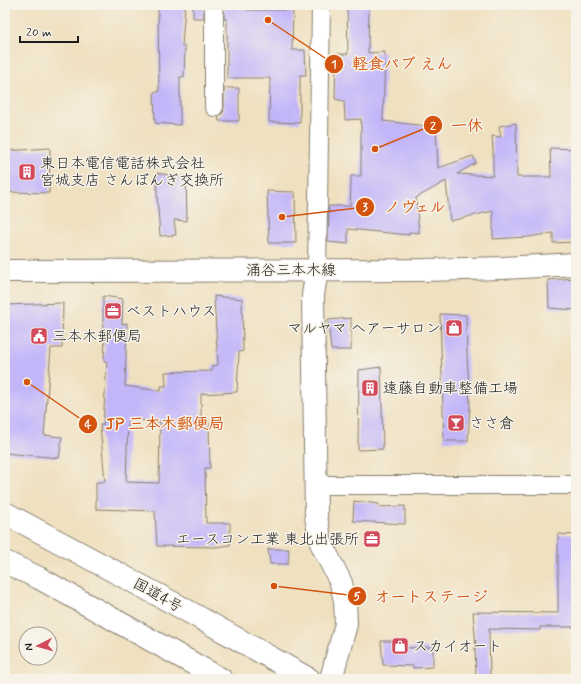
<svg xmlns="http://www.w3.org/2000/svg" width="581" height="684" viewBox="0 0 581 684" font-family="Mynerve,'Klee One',sans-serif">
<rect width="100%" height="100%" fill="#f7f3e8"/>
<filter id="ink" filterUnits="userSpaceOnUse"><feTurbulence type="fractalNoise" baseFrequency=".025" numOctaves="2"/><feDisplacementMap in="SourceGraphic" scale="8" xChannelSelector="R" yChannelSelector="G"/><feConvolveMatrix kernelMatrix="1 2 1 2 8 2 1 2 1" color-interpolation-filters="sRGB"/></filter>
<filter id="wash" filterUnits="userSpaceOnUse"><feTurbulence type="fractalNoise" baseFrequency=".012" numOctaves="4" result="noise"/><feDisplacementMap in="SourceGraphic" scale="16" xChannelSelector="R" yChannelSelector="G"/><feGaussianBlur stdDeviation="0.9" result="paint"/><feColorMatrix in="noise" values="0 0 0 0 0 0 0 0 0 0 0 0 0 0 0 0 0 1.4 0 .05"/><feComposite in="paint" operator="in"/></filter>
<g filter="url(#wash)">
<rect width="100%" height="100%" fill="#efe0c0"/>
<g id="blocks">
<!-- building -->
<path fill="#c2b6f9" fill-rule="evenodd" d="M158 5H185L182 46H185L184 77H180V125L155 123 154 92H159Z
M193 5H204V18H193Z
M224 5H247V10H293L292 50H305L306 75H300V123L269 122 270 78H227V19H224Z
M347 5H369L368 53 385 52 383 121 436 127 438 168 473 156 476 163 457 174 493 176V150L492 136 501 137 499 126 516 123 517 177H551L550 148 576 149V242L553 243V233L528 237 493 239V211L450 221 446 181 416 198 419 233 409 232V235L348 229V244L328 242 329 206H350L351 184V176H361V119L345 120 344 101 335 99 336 54H348Z
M224 88H239V121H219L218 116 223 113 224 107Z
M50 148 49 193 5 192V151Z
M157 173 186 178 187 221 174 220 176 235 160 236 157 195Z
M267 191 295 192 296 243H269Z
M576 278V310L549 308 548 280Z
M103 296 123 299 122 324 127 323 125 386 161 391V386H166L165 372 212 371V366L218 365 214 296 242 299 243 351 239 352 237 392 201 394V422L209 423 210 468H205L206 523H230V545L215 547 157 546 155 511 96 509V482H105L100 425H103L107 362 104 361 105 335H103ZM128 419 160 422 159 483 126 482Z
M63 303 62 348H51L44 435 62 437 59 458 5 453V305Z
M440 314 466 315 467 355 470 405 468 441H444Z
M351 318V350H331L328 320Z
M381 367 383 449 358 450 359 370Z
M354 501 379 504V507L405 506V524L353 521Z
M558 534 576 535V627H540V630L489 629 490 679H476L475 646H476L473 612 558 613Z
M268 549H289L288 564H270Z
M381 641H405V648L433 647V667L413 668V666L383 665Z"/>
</g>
</g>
<g filter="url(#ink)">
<use href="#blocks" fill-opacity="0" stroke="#867e6e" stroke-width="1"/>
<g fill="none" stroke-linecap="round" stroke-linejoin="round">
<defs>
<path id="minor" d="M214 5V107
M317 270 321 5
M316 485H576"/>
<path id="tertiary" d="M317 270 313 295 316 517 321 543 341 583 345 601 346 624 331 679"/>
<path id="secondary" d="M5 271 425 270 503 268 576 264"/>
<path id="trunk" d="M5 513 175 604 309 679
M5 562 39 578 221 679"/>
</defs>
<!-- minor casing -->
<use href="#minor" stroke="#867e6e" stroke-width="20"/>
<!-- tertiary casing -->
<use href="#tertiary" stroke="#867e6e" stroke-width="24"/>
<!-- secondary casing -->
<use href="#secondary" stroke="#867e6e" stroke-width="24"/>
<!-- trunk casing -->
<use href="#trunk" stroke="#867e6e" stroke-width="24"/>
<!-- minor -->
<use href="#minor" stroke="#fff" stroke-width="18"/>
<!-- tertiary -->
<use href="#tertiary" stroke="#fff" stroke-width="22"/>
<!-- secondary -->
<use href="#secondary" stroke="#fff" stroke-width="22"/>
<!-- trunk -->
<use href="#trunk" stroke="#fff" stroke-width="22"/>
</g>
</g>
<!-- icons -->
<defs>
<symbol id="building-square" viewBox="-11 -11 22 22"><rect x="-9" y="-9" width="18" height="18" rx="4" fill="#d1495b" stroke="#f7f3e8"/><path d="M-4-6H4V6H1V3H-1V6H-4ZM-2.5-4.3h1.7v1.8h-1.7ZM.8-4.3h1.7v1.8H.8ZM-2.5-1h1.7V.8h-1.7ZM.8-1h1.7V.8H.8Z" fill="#fff"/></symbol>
<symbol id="office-square" viewBox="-11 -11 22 22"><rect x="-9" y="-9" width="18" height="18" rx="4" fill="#d1495b" stroke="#f7f3e8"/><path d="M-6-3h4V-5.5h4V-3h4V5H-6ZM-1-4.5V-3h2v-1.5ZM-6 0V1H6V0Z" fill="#fff"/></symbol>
<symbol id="shop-square" viewBox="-11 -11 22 22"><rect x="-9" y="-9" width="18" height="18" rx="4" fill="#d1495b" stroke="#f7f3e8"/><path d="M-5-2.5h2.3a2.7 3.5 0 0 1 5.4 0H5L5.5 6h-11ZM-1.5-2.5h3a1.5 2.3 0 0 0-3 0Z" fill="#fff"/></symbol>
<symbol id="civic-square" viewBox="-11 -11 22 22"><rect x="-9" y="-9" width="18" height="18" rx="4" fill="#d1495b" stroke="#f7f3e8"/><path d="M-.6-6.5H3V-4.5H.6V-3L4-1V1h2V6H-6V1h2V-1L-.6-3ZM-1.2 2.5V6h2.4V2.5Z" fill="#fff"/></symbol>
<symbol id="bar-square" viewBox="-11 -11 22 22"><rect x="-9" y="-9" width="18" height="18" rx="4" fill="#d1495b" stroke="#f7f3e8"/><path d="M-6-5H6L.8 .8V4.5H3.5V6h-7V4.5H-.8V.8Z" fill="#fff"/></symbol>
</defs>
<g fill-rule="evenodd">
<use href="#building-square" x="17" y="162" width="20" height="20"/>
<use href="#office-square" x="103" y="301" width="20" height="20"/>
<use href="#shop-square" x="444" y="318" width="20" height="20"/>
<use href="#civic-square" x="29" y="326" width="20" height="20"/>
<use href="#building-square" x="360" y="378" width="20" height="20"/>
<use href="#bar-square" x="446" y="413" width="20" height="20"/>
<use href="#office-square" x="362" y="529" width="20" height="20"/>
<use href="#shop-square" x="390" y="636" width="20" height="20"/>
</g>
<g text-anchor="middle" stroke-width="3" stroke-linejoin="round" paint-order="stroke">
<!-- poi labels -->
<g font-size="15" fill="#1c1c1c" stroke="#f7f3e8" text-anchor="start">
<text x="40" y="168">東日本電信電話株式会社<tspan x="40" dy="17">宮城支店 さんぼんぎ交換所</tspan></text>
<text x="126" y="316">ベストハウス</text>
<text x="441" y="333" text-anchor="end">マルヤマ ヘアーサロン</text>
<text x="52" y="341">三本木郵便局</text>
<text x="383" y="393">遠藤自動車整備工場</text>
<text x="469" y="428">ささ倉</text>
<text x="359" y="544" text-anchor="end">エースコン工業 東北出張所</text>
<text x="413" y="651">スカイオート</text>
</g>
<!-- street labels -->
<g font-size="15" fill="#1c1c1c" stroke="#f7f3e8">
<text x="291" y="275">涌谷三本木線</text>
<text transform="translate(158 595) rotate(29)" y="5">国道4号</text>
</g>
</g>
<!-- callouts -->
<path fill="none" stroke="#d4530e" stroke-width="1.5" d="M268 20L334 64M375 149L433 125M282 217L365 207M27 382L88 424M274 586L357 596"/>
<g fill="#d4530e" stroke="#f7f3e8" stroke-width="1.5">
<circle cx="268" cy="20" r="4"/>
<circle cx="375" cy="149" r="4"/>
<circle cx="282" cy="217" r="4"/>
<circle cx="27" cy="382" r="4"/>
<circle cx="274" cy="586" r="4"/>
<circle cx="334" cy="64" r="10"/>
<circle cx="433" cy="125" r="10"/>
<circle cx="365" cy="207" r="10"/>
<circle cx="88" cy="424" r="10"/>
<circle cx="357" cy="596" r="10"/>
</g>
<g font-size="12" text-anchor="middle" font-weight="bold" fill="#fff">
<text x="334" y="68">1</text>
<text x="433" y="130">2</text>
<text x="365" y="211">3</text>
<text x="88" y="428">4</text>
<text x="357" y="600">5</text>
</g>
<g font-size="16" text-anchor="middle" font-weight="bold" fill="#d4530e" stroke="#f7f3e8" stroke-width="3" stroke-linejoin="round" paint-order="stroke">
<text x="402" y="69">軽食パブ えん</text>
<text x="467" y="131">一休</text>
<text x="415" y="212">ノヴェル</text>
<text x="165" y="429">JP 三本木郵便局</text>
<text x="431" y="602">オートステージ</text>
</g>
<!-- margin -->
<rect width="581" height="684" fill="none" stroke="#f7f3e8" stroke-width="20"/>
<!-- north arrow -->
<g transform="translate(38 646) rotate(264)"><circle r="19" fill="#f7f3e8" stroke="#9f9d96"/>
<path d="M0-3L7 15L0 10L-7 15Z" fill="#d1495b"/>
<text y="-6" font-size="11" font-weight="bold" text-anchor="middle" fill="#1c1c1c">N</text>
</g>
<!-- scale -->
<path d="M20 36v6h58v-6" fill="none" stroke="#1c1c1c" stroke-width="2"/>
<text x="26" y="36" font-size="12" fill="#1c1c1c" stroke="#f7f3e8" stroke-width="3" paint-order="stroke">20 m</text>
</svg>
